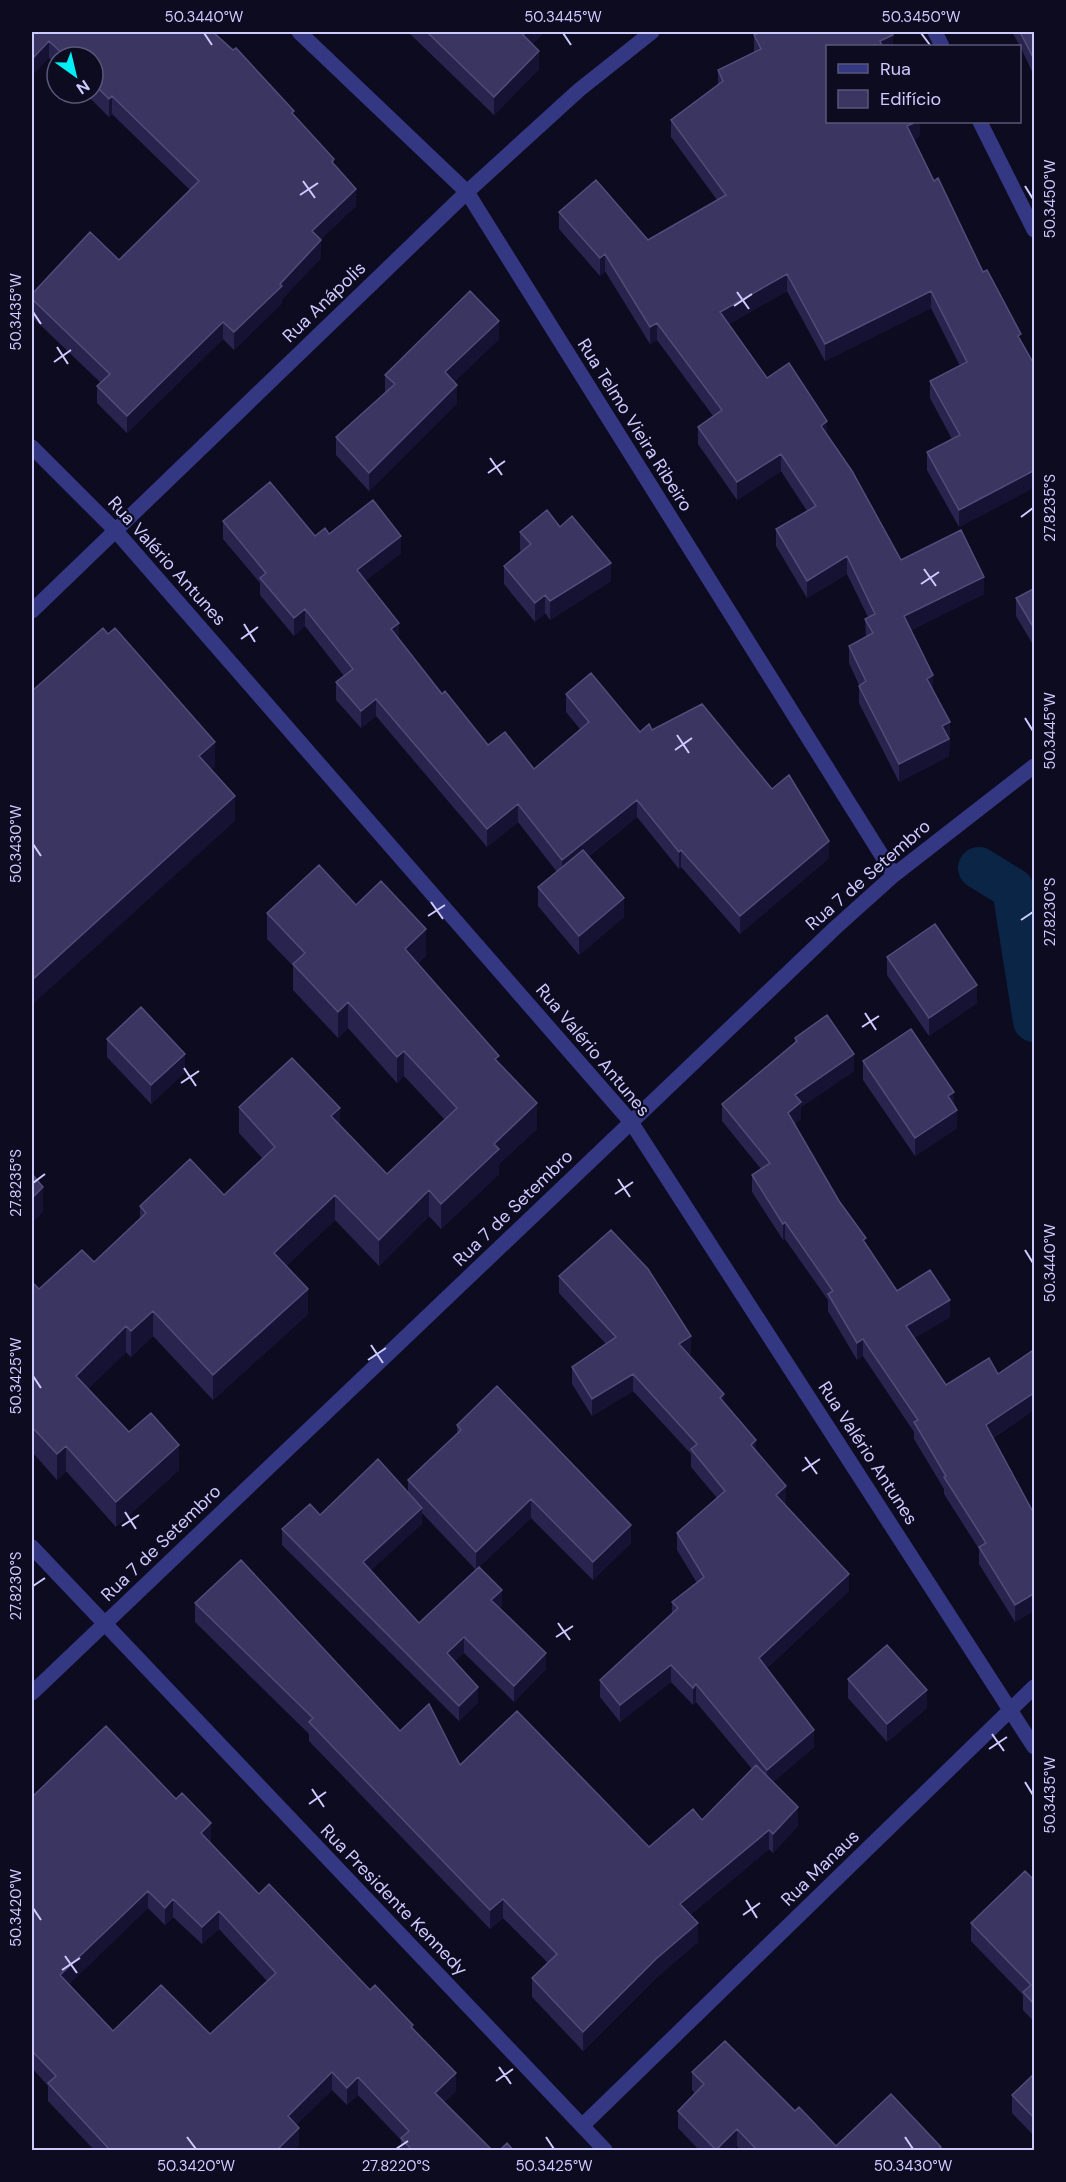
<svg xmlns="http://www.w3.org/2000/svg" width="1066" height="2182" viewBox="0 0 1066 2182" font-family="'DM Sans',sans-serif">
<rect width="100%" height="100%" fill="#0d0b20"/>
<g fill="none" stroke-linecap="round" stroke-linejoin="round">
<!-- canal -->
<path stroke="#0a2545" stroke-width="42" d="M979 868 1013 889 1034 1021"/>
<!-- minor -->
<path stroke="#343781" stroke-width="15" d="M299 32 467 192 894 875
M935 32 942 46
M980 122 1034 230
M32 447 115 530 631 1122 1034 1747
M32 611 467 192 579 90 652 32
M32 1547 605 2150
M32 1693 835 928 894 875 1034 766
M582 2126 1034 1687"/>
</g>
<!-- wall -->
<path fill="#28244e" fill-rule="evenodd" d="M32 32 294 115 334 164 356 206 321 239V258L282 299V303L234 350 223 339 127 433 97 403V386L101 383 32 317V294L119 260 190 190 112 114 109 117 85 93H93V57H57V66L49 58Z
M408 32H544L532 44 539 69 494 115Z
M1012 32H1035V78L1020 46Z
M754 35 893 46H828L920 122V136L914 140 934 181 1035 366V487L959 527 927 470V452L952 439 930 398V381L960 366 931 308 825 361 787 291 729 324 767 378 827 435 901 560 984 594 911 630 933 691 950 722 949 756 899 782 859 703V685L849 663V646L866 637 865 619 868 617 847 574 807 598 776 546V529L807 511 781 471 737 500 698 444V427L713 416 657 340 650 344 605 271 600 276 559 229V212L648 240 717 200 671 137V120L718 85V70L754 52Z
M499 339 454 382 457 403 369 491 336 455V437L385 393V375Z
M223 521 315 536 329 534 401 553 365 581 399 639 442 694 488 745 534 769 580 729 566 712V694L640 732 652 730 829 858 740 934 681 867 679 869 637 817 589 856 624 917 579 955 538 906V887L557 872 518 822 487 847 376 716 361 728 336 700V682L344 676 305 626 294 636 260 595V583L223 539Z
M560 527 611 581 550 620 545 613 535 622 504 584V566L521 551 520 550V532Z
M1035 588V648L1016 616V598Z
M1035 802V827L1033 824V803Z
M356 905 426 955 418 963 499 1063 537 1129 499 1164V1174L441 1229 429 1216 379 1266 335 1220 286 1266 308 1314 213 1400 153 1336 131 1357 126 1352 88 1389 129 1432 179 1470 116 1527 66 1471 57 1480 32 1452V1282L39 1289 94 1262 140 1219V1206L224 1195 263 1159 239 1133V1107L340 1125 387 1174 445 1120 404 1076 397 1083 348 1028 338 1038 293 990V966L267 939V913Z
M887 957 977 1003 929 1036 887 975Z
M795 1038 854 1071 801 1107V1119L795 1124 839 1201 866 1244 897 1291 950 1317 914 1338 946 1385 998 1374 1035 1349V1409L993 1438 1033 1512H1035V1610L1015 1622 979 1564V1549L944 1494V1489L914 1439V1432L863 1356 857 1360 828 1311V1300L785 1239 783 1240 752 1192V1175L761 1169 722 1121V1104L795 1042Z
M107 1039 185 1072 151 1104 107 1057Z
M863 1061 954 1105 957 1128 915 1156 863 1080Z
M559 1276 691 1353 689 1355 724 1403 756 1451 786 1503 785 1504 849 1591 767 1668 814 1747 773 1782 798 1826 773 1853 769 1849 690 1915 698 1942 656 1978 583 2051 532 1997V1978L548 1963 503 1918 490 1929 309 1741V1734L195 1622V1603L400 1731 460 1765 649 1847 702 1820 752 1769 696 1702 693 1705 671 1682 620 1722 600 1697V1680L672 1614V1602L697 1583 677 1550V1533L717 1498 691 1467V1454L633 1391 592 1416 572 1384V1367L606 1344 559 1293Z
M457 1425 631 1543 593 1580 531 1518 479 1567 502 1606 499 1608 546 1669 514 1702 464 1653 455 1661 478 1702 459 1721 282 1545V1529L320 1515 408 1492V1480L457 1434ZM422 1513 476 1570 419 1623 370 1570 422 1524Z
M848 1679 927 1708 887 1742 848 1698Z
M32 1797 211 1840 209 1842 259 1894 370 1990 413 2029 456 2091 444 2102 493 2151H401V2140L358 2095 347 2105 332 2090 296 2125 299 2145 294 2151H95L48 2101V2086L32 2068ZM148 1908 165 1925 173 1917 202 1944 219 1929 267 1981 210 2034 113 2031 69 1984Z
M1035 1881V2023L1023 2010V1995L971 1941V1923Z
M692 2072 795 2111 836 2146 941 2151H741L737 2146 733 2151H700L678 2128V2111L695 2093 692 2090Z
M1035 2073V2137L1012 2113V2095Z"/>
<!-- shaded-wall -->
<path fill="#161234" d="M526 32H544L523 53V35Z
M893 35V46H880V41Z
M49 41V58L32 76V59Z
M539 51V69L494 115V97Z
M112 96V114L109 117V99Z
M916 122H920V136L907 144V126Z
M356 189V206L312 248V231Z
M321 240V258L282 299V303L234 350V332Z
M605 254V271L600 276V258Z
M787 274V291L720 329V312Z
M931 291V308L825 361V344Z
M499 321V339L445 391V372Z
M223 322V339L127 433V416Z
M657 323V340L650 344V327Z
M457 385V403L369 491V473Z
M827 421V439L821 426Z
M781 454V471L737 500V482Z
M1035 470V487L959 527V510Z
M401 536V553L357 588V570Z
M847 556V574L807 598V581Z
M611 563V581L550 620V601Z
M984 577V594L904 634V616Z
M545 595V613L535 622V603Z
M305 609V626L294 636V618Z
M399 623V641L391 629Z
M933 675V692L927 679Z
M376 699V716L361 728V711Z
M950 722 949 756 899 782V764L942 726Z
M215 742V767L199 781V756Z
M235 796V821L32 1005V980Z
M637 800V817L562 877V860Z
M518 804V822L487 847V829Z
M829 841V858L740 934V916Z
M681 850V867L679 869V852Z
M624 898V917L579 955V936Z
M426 929V955L405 974V949Z
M977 985V1003L929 1036V1018Z
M348 1002V1028L338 1038V1012Z
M404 1051V1076L397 1083V1057Z
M185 1054V1072L151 1104V1085Z
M854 1054V1071L801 1107V1119L788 1130V1113L795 1095Z
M954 1092V1111L948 1096Z
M537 1103V1129L499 1164V1174L441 1229V1204L494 1144Z
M340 1108V1133L331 1116Z
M957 1110V1128L915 1156V1138Z
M43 1187V1212L32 1223V1198Z
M429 1190V1216L379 1266V1240Z
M335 1195V1220L274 1278V1253Z
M785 1222V1239L783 1240V1224Z
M308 1289V1314L213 1400V1375Z
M950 1300V1317L906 1343V1326Z
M153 1311V1336L131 1357V1331Z
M126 1326V1352L76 1401V1376Z
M691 1336V1353L679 1361V1344Z
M863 1339V1356L857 1360V1343Z
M633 1374V1391L592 1416V1399Z
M1035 1392V1409L986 1442V1425Z
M724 1394V1411L720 1398Z
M756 1440V1457L751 1445Z
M179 1445V1470L116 1527V1502Z
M66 1446V1471L57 1480V1454Z
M786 1486V1503L776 1512V1495Z
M531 1499V1518L476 1570V1552Z
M422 1508V1524L363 1578V1562Z
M631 1525V1543L593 1580V1562Z
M849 1574V1591L759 1675V1658Z
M502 1590V1606L491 1616V1600Z
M1035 1593V1610L1015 1622V1605Z
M464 1637V1653L447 1669V1653Z
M546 1653V1669L514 1702V1686Z
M671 1665V1682L620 1722V1705Z
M696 1684V1702L693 1705V1688Z
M478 1687V1702L459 1721V1706Z
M927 1690V1708L887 1742V1724Z
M814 1730V1747L767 1787V1770Z
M798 1807V1826L773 1853V1834Z
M211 1823V1840L201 1850V1833Z
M769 1830V1849L680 1923V1904Z
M148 1891V1908L60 1993V1975Z
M173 1899V1917L165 1925V1908Z
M503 1899V1918L490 1929V1910Z
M219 1911V1929L202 1944V1927Z
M698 1923V1942L656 1978 583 2051V2032L656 1959Z
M332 2072V2090L288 2133V2116Z
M456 2073V2091L435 2110V2093Z
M358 2077V2095L347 2105V2088Z
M299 2128V2145L294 2151H276Z
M737 2129V2146L733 2151H716Z"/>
<!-- building -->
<path fill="#3a3561" stroke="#514d7a" stroke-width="1.5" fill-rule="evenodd" d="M32 32H213L233 50 236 48 294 111 292 113 334 159 332 162 356 189 312 231 321 240 280 284 282 286 234 332 223 322 127 416 97 386 110 374 32 299V294L90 232 119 260 199 181 112 96 109 99 93 83V57H66L49 41 32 59Z
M427 32H526L523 35 539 51 494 97Z
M761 32H891L893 35 880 41 882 46H828V122H916L907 126 934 181 938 178 983 272 987 270 1021 334 1018 336 1035 366V470L959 510 927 452 960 435 930 381 967 362 931 291 825 344 787 274 720 312 767 378 789 363 827 421 821 426 852 471 901 560 961 530 984 577 904 616 933 675 927 679 950 722 942 726 949 739 899 764 859 686 866 681 849 646 873 633 865 619 875 614 847 556 807 581 776 529 816 506 781 454 737 482 698 427 722 410 657 323 650 327 605 254 600 258 559 212 596 180 648 240 726 195 671 120 723 81 718 70 761 49 754 35Z
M1020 32H1035V61Z
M470 291 499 321 445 372 457 385 369 473 336 437 395 384 385 375Z
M270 482 315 536 325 528 329 534 373 500 401 536 357 570 399 623 391 629 442 694 445 691 488 745 505 732 534 769 589 722 566 694 591 673 640 732 649 724 652 730 702 704 772 789 789 775 829 841 740 916 681 850 679 852 637 800 562 860 518 804 487 829 376 699 361 711 336 682 353 669 305 609 294 618 260 578 266 573 223 521Z
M547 510 560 527 572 516 611 563 550 601 545 595 535 603 504 566 531 544 520 532Z
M1035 588V630L1016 598Z
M103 628 108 634 115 628 215 742 199 756 235 796 32 980V691Z
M583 850 624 898 579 936 538 887Z
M319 865 356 905 381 881 426 929 405 949 499 1056 495 1059 537 1103 494 1144 499 1149 441 1204 429 1190 379 1240 335 1195 274 1253 308 1289 213 1375 153 1311 131 1331 126 1326 76 1376 129 1432 151 1413 179 1445 116 1502 66 1446 57 1454 32 1427V1282L39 1289 82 1250 94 1262 146 1213 140 1206 190 1159 224 1195 275 1147 239 1107 292 1058 340 1108 331 1116 387 1174 457 1108 404 1051 397 1057 348 1002 338 1012 293 964 305 953 267 913Z
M935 924 977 985 929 1018 887 957Z
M141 1007 185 1054 151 1085 107 1039Z
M827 1015 854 1054 795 1095 801 1102 788 1113 839 1201 866 1238 863 1240 897 1291 930 1270 950 1300 906 1326 946 1385 989 1358 998 1374 1035 1349V1392L986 1425 1033 1512H1035V1593L1015 1605 979 1547 986 1543 944 1477 946 1476 914 1422 918 1420 863 1339 857 1343 828 1294 833 1291 785 1222 783 1224 752 1175 770 1163 722 1104 797 1041 795 1038Z
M911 1029 954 1092 948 1096 957 1110 915 1138 863 1061Z
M32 1174 43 1187 32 1198Z
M611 1230 648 1269 691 1336 679 1344 724 1394 720 1398 756 1440 751 1445 786 1486 776 1495 849 1574 759 1658 814 1730 767 1770 696 1684 693 1688 671 1665 620 1705 600 1680 678 1608 672 1602 704 1577 677 1533 725 1491 691 1449 697 1444 633 1374 592 1399 572 1367 616 1337 559 1276Z
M497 1386 631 1525 593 1562 531 1499 476 1552 408 1480 461 1430 457 1425Z
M378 1459 422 1508 363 1562 419 1623 479 1567 502 1590 491 1600 546 1653 514 1686 464 1637 447 1653 478 1687 459 1706 282 1529 310 1504 320 1515Z
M241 1560 400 1731 429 1704 460 1765 517 1711 649 1847 693 1809 702 1820 756 1765 798 1807 773 1834 769 1830 680 1904 698 1923 656 1959 583 2032 532 1978 557 1954 503 1899 490 1910 309 1722 313 1718 195 1603Z
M887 1645 927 1690 887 1724 848 1679Z
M106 1726 176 1799 182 1793 211 1823 201 1833 259 1894 269 1884 370 1990 375 1985 413 2025 411 2027 456 2073 435 2093 493 2151H413L401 2138 409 2131 358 2077 347 2088 332 2072 288 2116 299 2128 276 2151H111L48 2083 56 2076 32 2051V1797ZM148 1891 165 1908 173 1899 202 1927 219 1911 276 1973 210 2034 161 1985 113 2031 60 1975Z
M1025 1871 1035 1881V2005L1023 1992 1031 1985 971 1923Z
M725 2041 795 2111 799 2107 836 2146 891 2094 941 2147 937 2151H758L737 2129 716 2150 678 2111 704 2084 692 2072Z
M1035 2073V2119L1012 2095Z
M507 2143 514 2151H499Z"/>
<!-- ticks -->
<path fill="none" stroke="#cccaff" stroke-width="2" d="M204 33 212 45M563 33 571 45M921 33 930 45M303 181 315 198M1025 186 1033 199M300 195 318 183M737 292 749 309M734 306 752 294M33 312 41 324M57 347 68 364M54 362 71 350M490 458 502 475M488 473 505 461M1021 517 1033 508M924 569 936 586M921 584 939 572M244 624 255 642M241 639 258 627M1025 718 1033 731M677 735 689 753M675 750 692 738M33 844 41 856M431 902 443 919M428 916 445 905M1021 920 1033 912M865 1013 876 1030M862 1027 879 1016M184 1068 196 1086M181 1083 199 1071M618 1179 630 1197M33 1183 45 1174M615 1194 633 1182M1025 1250 1033 1263M371 1345 383 1363M368 1360 386 1348M33 1376 41 1388M805 1457 817 1474M802 1471 820 1459M125 1512 136 1529M122 1526 139 1515M33 1586 45 1578M558 1623 570 1640M556 1637 573 1626M992 1734 1004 1751M989 1749 1007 1737M1025 1782 1033 1795M312 1789 324 1807M309 1804 326 1792M746 1900 757 1918M33 1908 41 1920M743 1915 760 1903M65 1956 77 1973M62 1970 80 1958M499 2067 511 2084M496 2081 513 2069M187 2137 196 2149M546 2137 554 2149M905 2137 913 2149M396 2149 408 2141"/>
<g text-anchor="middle" stroke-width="4.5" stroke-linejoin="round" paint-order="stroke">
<!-- street labels -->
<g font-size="18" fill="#cccaff" stroke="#0d0b20">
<text transform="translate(324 302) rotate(-44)" y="6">Rua Anápolis</text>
<text transform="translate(635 425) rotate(58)" y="6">Rua Telmo Vieira Ribeiro</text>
<text transform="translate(167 561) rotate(48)" y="6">Rua Valério Antunes</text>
<text transform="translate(868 875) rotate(-41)" y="6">Rua 7 de Setembro</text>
<text transform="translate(593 1050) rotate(50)" y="6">Rua Valério Antunes</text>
<text transform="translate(513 1208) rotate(-44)" y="6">Rua 7 de Setembro</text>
<text transform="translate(868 1453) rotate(57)" y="6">Rua Valério Antunes</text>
<text transform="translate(161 1543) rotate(-44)" y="6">Rua 7 de Setembro</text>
<text transform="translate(820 1868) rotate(-44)" y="6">Rua Manaus</text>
<text transform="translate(394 1900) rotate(46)" y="6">Rua Presidente Kennedy</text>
</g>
</g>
<!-- border -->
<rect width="1066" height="2182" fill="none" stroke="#0d0b20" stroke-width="66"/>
<!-- legend -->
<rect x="826" y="45" width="195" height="78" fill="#0d0b20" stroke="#595779" stroke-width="1.5"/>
<rect x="838" y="64" width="30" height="9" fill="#343781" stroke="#595779" stroke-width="1.5"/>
<text x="880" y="75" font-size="18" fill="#cccaff">Rua</text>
<rect x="838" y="90" width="30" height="18" fill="#3a3561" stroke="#595779" stroke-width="1.5"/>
<text x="880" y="105" font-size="18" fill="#cccaff">Edifício</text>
<!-- north arrow -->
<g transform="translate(75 75) rotate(146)"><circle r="28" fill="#0d0b20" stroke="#595779" stroke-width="1.5"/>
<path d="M0-4.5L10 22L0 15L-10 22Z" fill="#00eff5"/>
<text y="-9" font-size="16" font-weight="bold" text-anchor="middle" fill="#cccaff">N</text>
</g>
<rect x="33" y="33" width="1000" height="2116" fill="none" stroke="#cccaff" stroke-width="2"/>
<g font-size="15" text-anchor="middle" fill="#cccaff">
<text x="204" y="22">50.3440°W</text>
<text x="563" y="22">50.3445°W</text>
<text x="921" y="22">50.3450°W</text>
<text transform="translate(1050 199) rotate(-90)" y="5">50.3450°W</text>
<text transform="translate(16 312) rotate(-90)" y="5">50.3435°W</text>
<text transform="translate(1050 508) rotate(-90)" y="5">27.8235°S</text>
<text transform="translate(1050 731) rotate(-90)" y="5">50.3445°W</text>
<text transform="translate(16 844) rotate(-90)" y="5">50.3430°W</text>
<text transform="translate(1050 912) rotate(-90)" y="5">27.8230°S</text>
<text transform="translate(16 1183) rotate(-90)" y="5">27.8235°S</text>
<text transform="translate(1050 1263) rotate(-90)" y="5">50.3440°W</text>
<text transform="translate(16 1376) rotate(-90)" y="5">50.3425°W</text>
<text transform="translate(16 1586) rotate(-90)" y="5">27.8230°S</text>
<text transform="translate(1050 1795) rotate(-90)" y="5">50.3435°W</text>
<text transform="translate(16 1908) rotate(-90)" y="5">50.3420°W</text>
<text x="196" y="2171">50.3420°W</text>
<text x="396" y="2171">27.8220°S</text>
<text x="554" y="2171">50.3425°W</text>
<text x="913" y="2171">50.3430°W</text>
</g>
</svg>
